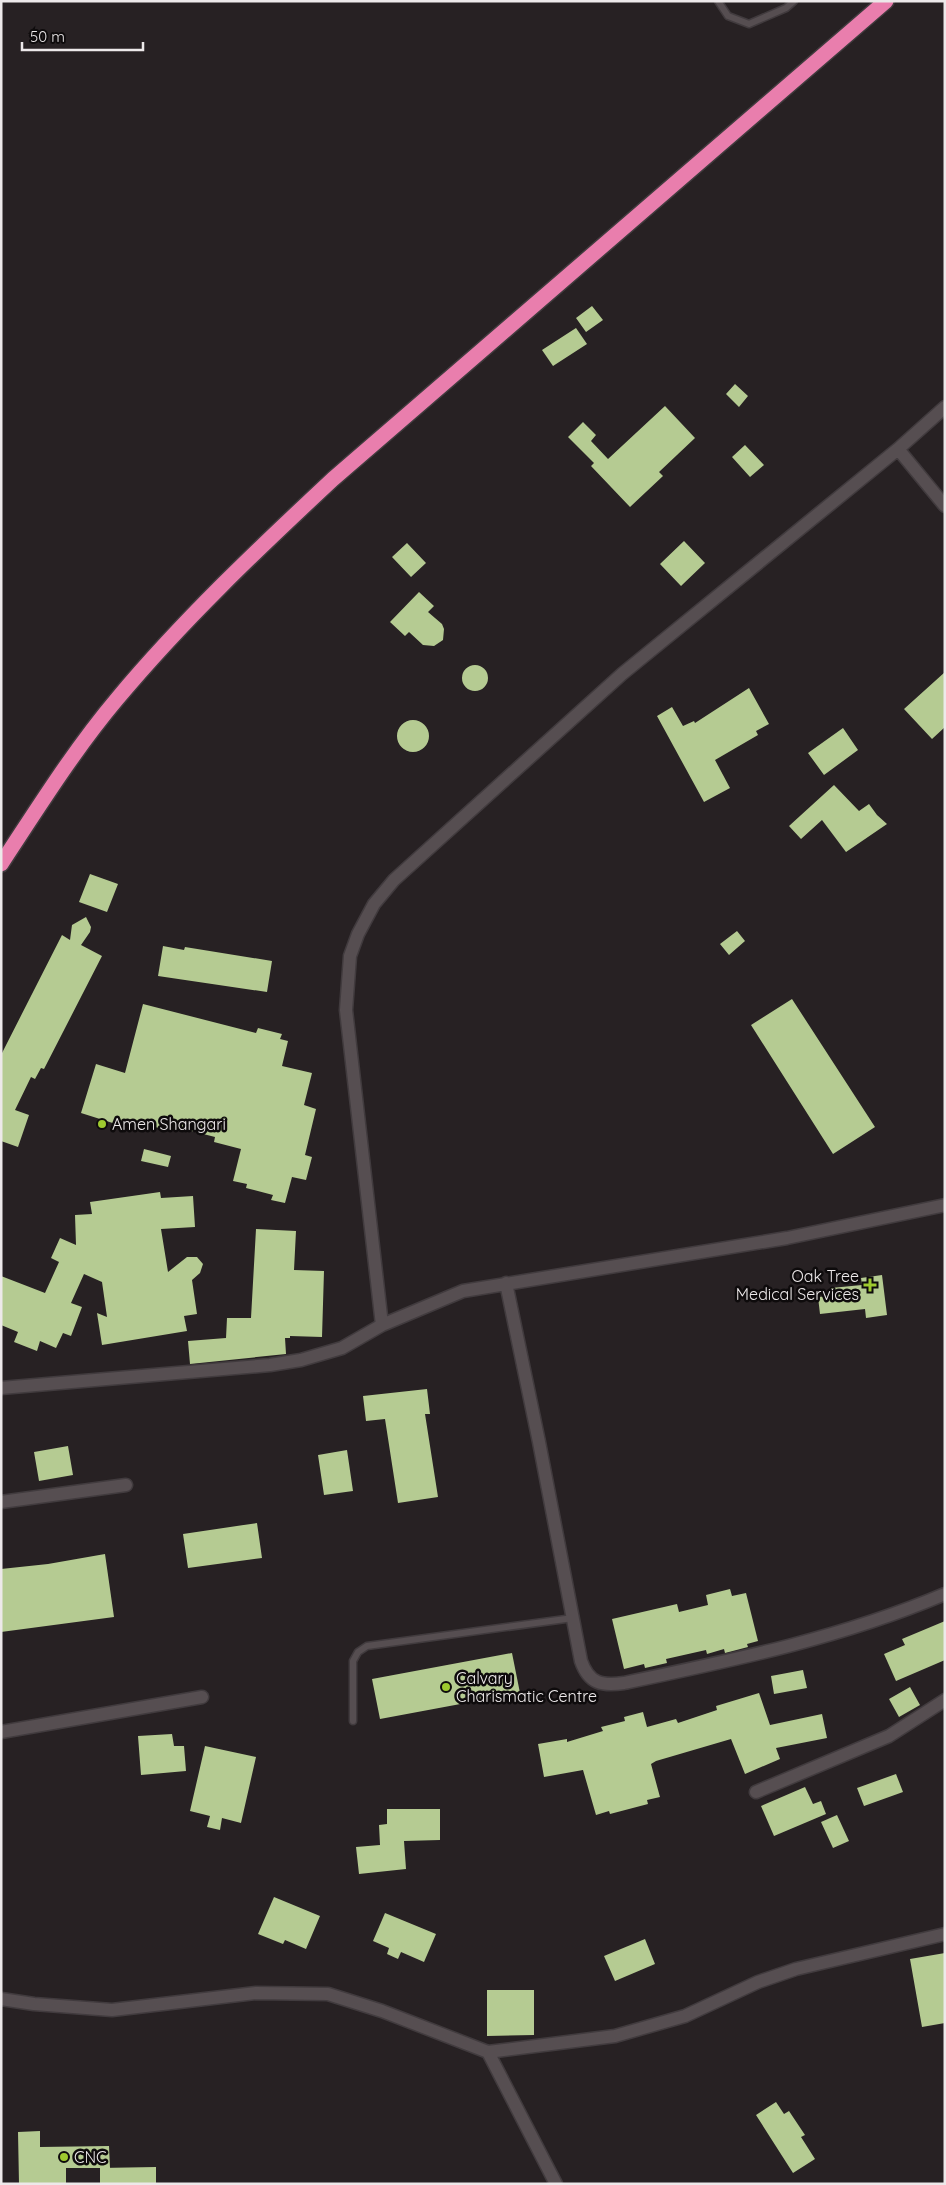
<svg xmlns="http://www.w3.org/2000/svg" width="946" height="2185" viewBox="0 0 946 2185" font-family="Quicksand,sans-serif">
<rect width="100%" height="100%" fill="#272123"/>
<!-- building -->
<path fill="#b5cb92" d="M592 306 603 320 586 332 576 318Z
M576 328 587 344 553 366 542 350Z
M735 384 748 396 739 407 726 394Z
M665 406 695 438 659 472 663 476 630 507 591 466 594 463 568 437 583 422 596 435 591 441 608 459Z
M745 445 764 465 750 477 732 457Z
M684 541 705 563 681 586 660 564Z
M407 543 426 563 411 577 392 557Z
M419 592 434 606 428 612 442 624 444 629 443 640 434 646 423 645 409 632 405 636 390 622Z
M462 678a13 13 0 1 1 26 0a13 13 0 1 1-26 0Z
M945 672V727L932 739 904 709Z
M749 688 769 724 756 731 758 735 715 760 730 788 704 802 657 716 672 707 683 726 694 721 695 723Z
M397 736a16 16 0 1 1 32 0a16 16 0 1 1-32 0Z
M843 728 858 750 824 775 808 753Z
M834 785 859 811 869 804 877 815 887 824 846 852 822 820 801 839 789 826Z
M90 874 118 884 107 912 79 902Z
M86 917 91 927 90 932 81 945 102 956 44 1069 41 1068 35 1079 31 1077 15 1110 29 1115 18 1147 1 1141V1055L62 935 70 940 72 925Z
M737 931 745 941 729 955 720 944Z
M163 946 184 950 185 947 272 961 267 992 158 976Z
M792 999 875 1127 833 1154 751 1025Z
M143 1004 256 1033 258 1028 282 1034 280 1039 288 1041 282 1066 312 1073 304 1105 316 1109 305 1155 312 1157 306 1180 292 1177 285 1203 271 1200 273 1195 246 1188 247 1184 233 1181 241 1149 214 1142 215 1137 168 1125 166 1130 140 1123 138 1131 81 1113 96 1064 125 1073Z
M144 1149 171 1156 168 1167 141 1161Z
M160 1192 161 1198 193 1196 195 1227 161 1229 168 1272 187 1257H197L203 1264 200 1273 192 1280 197 1314 184 1316 187 1331 102 1345 97 1313 107 1317 102 1282 84 1274 71 1303 82 1307 71 1336 63 1333 56 1348 40 1341 37 1351 14 1342 18 1332 1 1325V1276L45 1293 59 1262 51 1258 60 1238 76 1245 75 1215 92 1214 90 1202Z
M256 1229 296 1231 294 1270 324 1271 322 1337 290 1336V1338H285L286 1354 190 1364 188 1341 226 1338 227 1318H251Z
M882 1275 887 1315 866 1318 865 1309 820 1314 818 1297 832 1296 831 1288 862 1285 861 1278Z
M427 1389 430 1414H425L438 1497 398 1503 385 1419 366 1421 363 1396Z
M68 1446 73 1475 39 1481 34 1452Z
M347 1450 353 1491 324 1495 318 1455Z
M257 1523 262 1558 188 1568 183 1534Z
M105 1554 114 1617 1 1632V1569L48 1564Z
M730 1589 732 1596 746 1593 758 1641 747 1644 748 1647 725 1653 724 1649 707 1654 706 1650 666 1659 667 1663 645 1668 644 1664 624 1669 612 1619 677 1604 679 1612 708 1605 706 1595Z
M945 1621V1660L896 1681 884 1654 905 1645 902 1639Z
M512 1653 520 1693 380 1719 372 1679Z
M803 1670 807 1688 774 1694 771 1676Z
M910 1687 920 1705 899 1717 889 1699Z
M759 1693 770 1725 822 1714 827 1738 776 1748 780 1759 745 1774 731 1739 656 1761 651 1764 660 1797 647 1800 648 1804 610 1814 609 1811 596 1815 583 1770 544 1777 538 1744 567 1739V1742L603 1731 601 1727 625 1721 624 1717 643 1712 647 1727 676 1719 678 1723 717 1710 716 1706Z
M172 1734 174 1746H184L186 1771 141 1775 138 1736Z
M205 1746 256 1757 241 1823 222 1818 220 1830 207 1827 210 1816 190 1811Z
M896 1774 903 1792 864 1806 857 1788Z
M805 1787 813 1804 821 1801 826 1814 774 1836 761 1806Z
M387 1809H440V1840L404 1841 406 1869 359 1874 356 1847 380 1845 379 1825 387 1824Z
M837 1815 849 1841 833 1848 821 1822Z
M274 1897 320 1916 306 1949 285 1940 283 1944 258 1934Z
M385 1913 436 1934 424 1962 401 1952 398 1959 387 1954 389 1948 373 1941Z
M645 1939 655 1964 615 1981 604 1956Z
M945 1953V2023L922 2027 910 1959Z
M487 1990H534V2035L487 2036Z
M776 2102 784 2114 789 2111 805 2135 801 2137 815 2159 793 2173 756 2115Z
M40 2131V2147L109 2146 110 2168H66V2184H19L18 2132Z
M156 2167V2184H100V2168Z"/>
<g fill="none" stroke-linecap="round" stroke-linejoin="round">
<defs>
<path id="lane" d="M718 1 728 16 749 24 786 8 794 1
M353 1721V1661L358 1652 367 1646 573 1618"/>
<path id="street" d="M945 407 898 449 945 506
M506 1283 539 1442 581 1661C589 1684 602 1686 624 1683 734 1660 841 1638 945 1594
M382 1325 346 1010 350 956 358 934 374 904 394 880 622 674 898 449
M1 1388 270 1365 301 1360 342 1348 382 1325 463 1291 787 1238 945 1205
M1 1502 126 1485
M1 1732 202 1697
M756 1792 889 1736 945 1700
M1 1999 34 2004 112 2010 256 1993 328 1994 382 2011 488 2052 556 2184
M488 2052 615 2036 685 2016 758 1982 796 1969 945 1934"/>
<path id="highway" d="M1 864C38 808 74 750 117 699 183 620 258 549 333 479L886 1"/>
</defs>
<!-- lane casing -->
<use href="#lane" stroke="#413b3e" stroke-width="9"/>
<!-- street casing -->
<use href="#street" stroke="#413b3e" stroke-width="15"/>
<!-- highway casing -->
<use href="#highway" stroke="#413b3e" stroke-width="18"/>
<!-- lane -->
<use href="#lane" stroke="#564e51" stroke-width="6"/>
<!-- street -->
<use href="#street" stroke="#564e51" stroke-width="12"/>
<!-- highway -->
<use href="#highway" stroke="#e97ead" stroke-width="15"/>
</g>
<!-- markers -->
<g fill="#9eca2f" stroke="#0e0b0c" stroke-width="2">
<circle cx="102" cy="1124" r="5"/>
<path d="M867.5 1277.5h5v5h5v5h-5v5h-5v-5h-5v-5h5z"/>
<circle cx="446" cy="1687" r="5"/>
<circle cx="64" cy="2157" r="5"/>
</g>
<g text-anchor="middle" stroke-width="5" stroke-linejoin="round" paint-order="stroke">
<!-- poi labels -->
<g font-size="16" fill="#ede9ea" stroke="#0e0b0c" text-anchor="start">
<text x="112" y="1130">Amen Shangari</text>
<text x="859" y="1282" text-anchor="end">Oak Tree<tspan x="859" dy="18">Medical Services</tspan></text>
<text x="456" y="1684">Calvary<tspan x="456" dy="18">Charismatic Centre</tspan></text>
<text x="74" y="2163">CNC</text>
</g>
</g>
<!-- border -->
<rect width="946" height="2185" fill="none" stroke="#ede9ea" stroke-width="5"/>
<!-- scale -->
<path d="M22 42v8h121v-8" fill="none" stroke="#ede9ea" stroke-width="2.5"/>
<text x="30" y="42" font-size="15" fill="#ede9ea" stroke="#0e0b0c" stroke-width="4" paint-order="stroke">50 m</text>
</svg>
